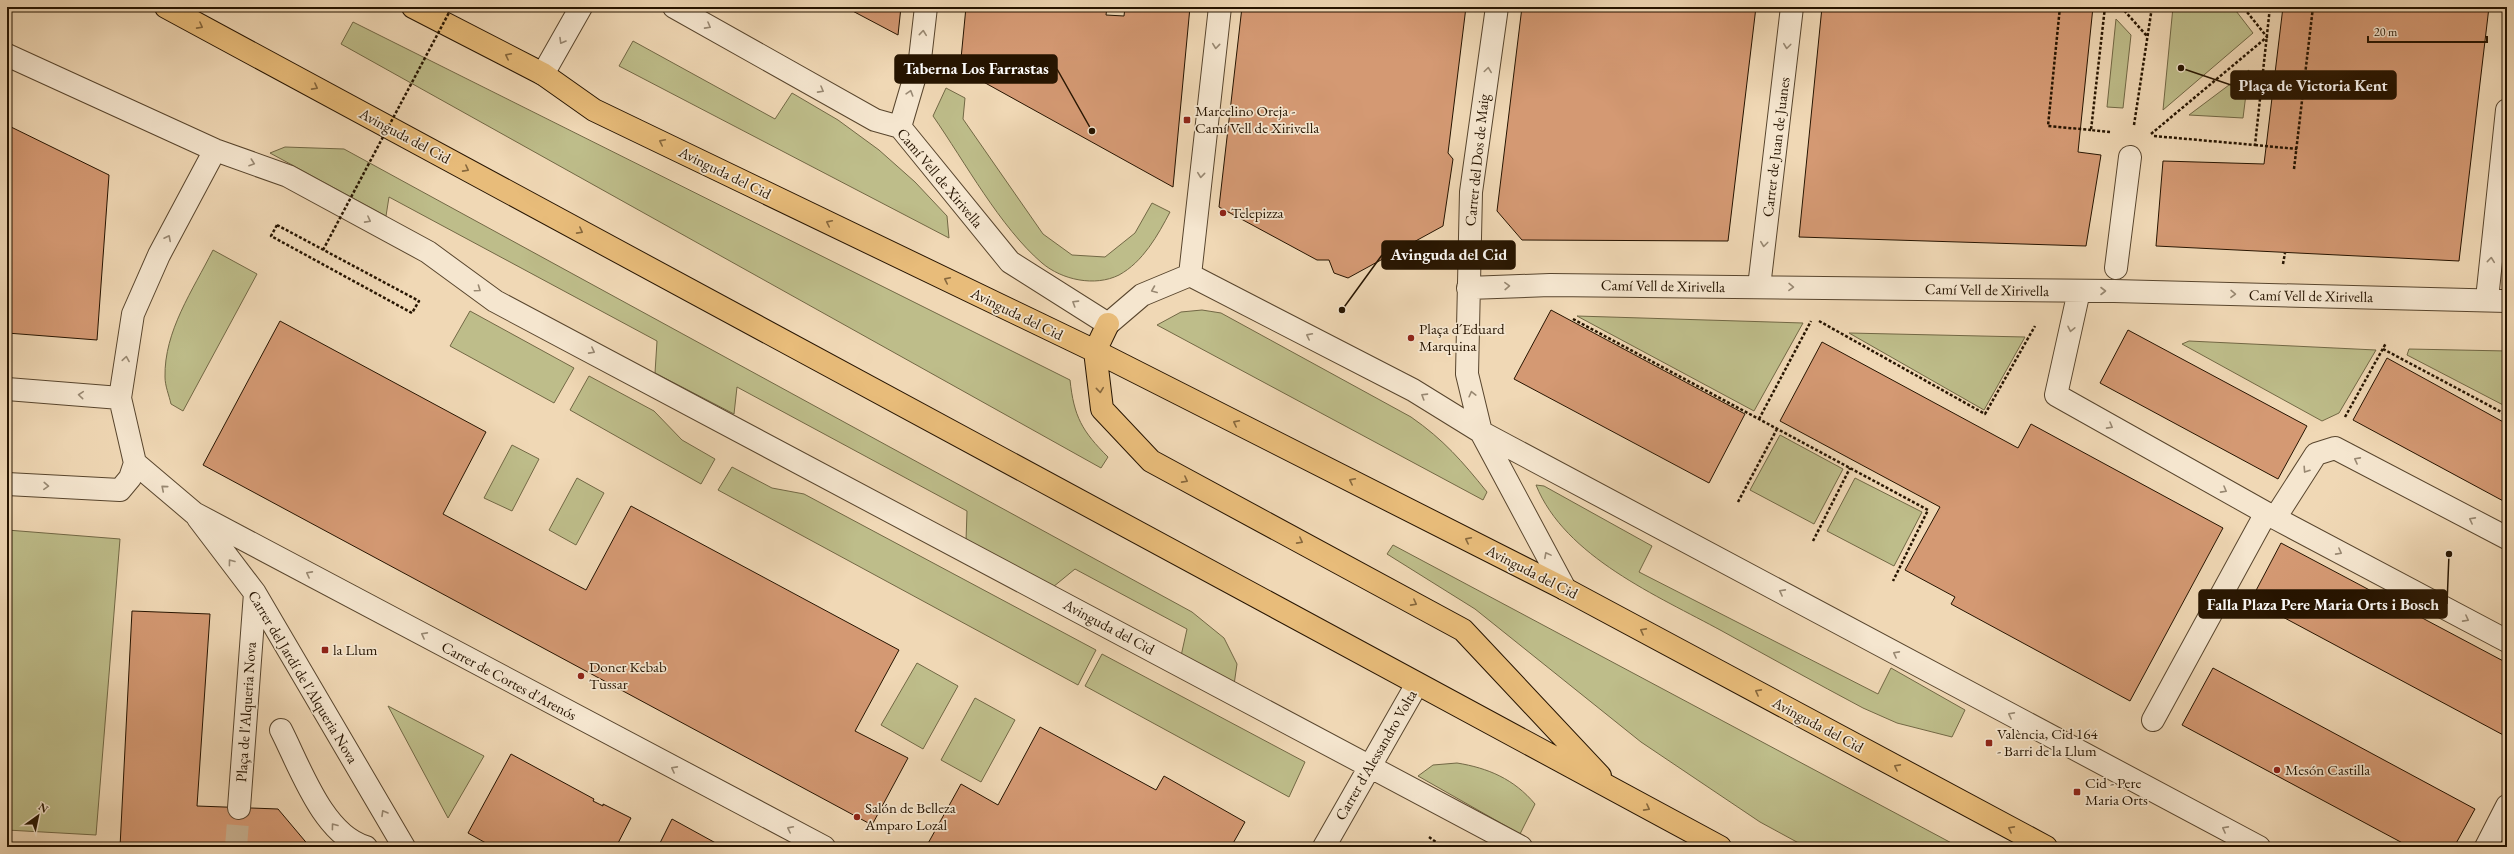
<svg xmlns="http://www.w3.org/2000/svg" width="2514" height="854" viewBox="0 0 2514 854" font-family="'EB Garamond',serif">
<rect width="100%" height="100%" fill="#f0d8b5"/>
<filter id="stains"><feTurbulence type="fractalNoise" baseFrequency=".005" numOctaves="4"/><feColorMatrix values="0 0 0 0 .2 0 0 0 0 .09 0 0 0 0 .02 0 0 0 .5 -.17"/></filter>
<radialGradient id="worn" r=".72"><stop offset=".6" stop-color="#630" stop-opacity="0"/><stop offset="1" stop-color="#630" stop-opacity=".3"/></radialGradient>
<!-- green -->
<path fill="#bebd8a" stroke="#726845" d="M2173 7H2233L2253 33 2163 110Z
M2116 19 2131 35 2123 108 2107 107Z
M353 22 1070 380C1074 417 1082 431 1108 457L1101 468 341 44Z
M633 41 775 119 792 93 838 120 879 150 915 182 947 216 949 238 619 66Z
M2249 70 2243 118 2189 115Z
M946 88 965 98 963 119 1043 234 1072 255 1105 257 1135 233 1152 203 1170 212C1158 235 1143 262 1119 275 1095 287 1062 280 1042 263 1000 227 965 162 933 116Z
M285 147 344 149 1192 612 1224 638 1237 664 1234 685 1181 656 1187 629 1075 569 1053 587 966 541 967 511 737 387 734 414 655 373 657 341 389 197 386 216 270 153Z
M213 250 257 274 183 411 171 404C169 395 165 386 165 377 164 331 193 290 213 250Z
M1202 310 1221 313 1411 417C1444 440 1462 461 1487 492L1483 500 1157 325 1181 312Z
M470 311 574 368 554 403 450 346Z
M1577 316 1803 323 1754 411Z
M1849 333 2025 337 1984 410Z
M2189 341 2376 350 2339 413 2322 421 2182 344Z
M2409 349 2507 351V407L2407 355Z
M589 376 654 411 682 440 715 459 701 484 570 410Z
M1780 435 1843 469 1814 524 1750 490Z
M512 445 539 459 512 511 484 498Z
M732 467 772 488 804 494 1096 650 1078 685 718 490Z
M577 478 604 493 576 545 549 530Z
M1855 478 1922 512 1894 566 1827 531Z
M1536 485 1544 486 1652 546 1639 572 1878 694 1891 668 1965 710 1952 737 1897 723 1863 708C1816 683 1769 657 1722 631 1658 596 1565 557 1536 485Z
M7 530 120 539 96 835 7 830Z
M1393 545 1959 847H1806L1760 822 1641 742 1475 609 1387 554Z
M1102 654 1305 762 1289 797 1085 686Z
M917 663 958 686 923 749 881 725Z
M975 698 1015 720 981 782 941 760Z
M388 706 484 756 448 818Z
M1457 763C1488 768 1514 779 1535 804L1520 834 1418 776 1433 765Z"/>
<!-- building -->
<path fill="#d49973" stroke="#261400" d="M845 7H901L898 35Z
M966 7H1107L1106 15 1124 16 1125 7H1190L1173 187 960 69Z
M1242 7H1466L1448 153 1453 159 1443 226 1348 278 1334 273 1329 260H1317L1219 207Z
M1522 7H1756L1728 241 1522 240 1497 211Z
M1822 7H2093L2078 152 2101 155 2086 246 1799 237Z
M2283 7H2489L2459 261 2156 246 2163 161 2264 164Z
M7 125 109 175 97 340 7 333Z
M1551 310 1745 414 1709 483 1514 379Z
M280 321 486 432 443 514 586 590 631 506 899 650 855 731 908 758 872 825 203 465Z
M2128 330 2307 426 2278 479 2100 383Z
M1822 342 2018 448 2031 424 2223 528 2130 701 1951 604 1955 597 1905 570 1940 507 1780 421Z
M2387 358 2507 424V503L2353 420Z
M2281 543 2507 663V737L2251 600Z
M132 611 210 614 197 806 278 809 310 847H120Z
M2213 668 2475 809 2454 847H2410L2182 725Z
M1040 727 1156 790 1164 776 1245 822 1231 847H926L961 784 998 805Z
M511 754 594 799 593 801 603 806V804L631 818 616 847H493L468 833Z
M672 819 723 847H658Z"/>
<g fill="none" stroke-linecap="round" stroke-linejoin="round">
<!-- minor-tunnel -->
<path stroke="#c8b191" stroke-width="22" stroke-dasharray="22 11" stroke-linecap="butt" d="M236 847 239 808"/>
<defs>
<path id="service" d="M281 730C300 767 323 835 366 847"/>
<path id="pedestrian" d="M2116 268 2130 157"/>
<path id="minor" d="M674 7 875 120 900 127 1010 262 1108 324 1142 295 1190 275 1413 390 1481 432 2259 847
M1497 7 1471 192 1467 374 1481 432 1565 589
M7 55 215 150 288 176 428 252 495 301 1521 847
M543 74 581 7
M900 127 920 59 926 7
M215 150 159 255 133 314 120 398 135 463 194 513 824 847
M1190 275 1220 7
M1759 287 1792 7
M1468 288 1550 285 2114 291 2507 301
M2079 291 2056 395 2275 518
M2487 299 2507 110
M7 389 120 398
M7 484 120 490 130 478 135 463
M198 518 255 593 404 847
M2507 538 2335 448 2316 454 2275 518 2507 641
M2153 720 2266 513
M239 808 255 593
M1324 847 1417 684
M2486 847 2507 806"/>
<path id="primary" d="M166 7 1720 847
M413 7 543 74 594 110 1095 351 1565 589 2046 847
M1108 324 1095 351 1102 409 1151 461 1463 630 1600 776"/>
</defs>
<!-- service casing -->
<use href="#service" stroke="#58452d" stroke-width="24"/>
<!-- pedestrian casing -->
<use href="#pedestrian" stroke="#58452d" stroke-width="24"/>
<!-- minor casing -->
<use href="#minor" stroke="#58452d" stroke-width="24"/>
<!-- primary casing -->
<use href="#primary" stroke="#261400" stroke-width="24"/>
<!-- path -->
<path stroke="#261400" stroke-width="2.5" stroke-dasharray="3 2" stroke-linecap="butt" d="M2060 7 2048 126 2091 130
M2105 7 2091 130 2110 132
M2121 7 2147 36
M2134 125 2152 7
M2151 134 2267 37 2243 7
M2154 136 2255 145 2270 7
M2255 145 2297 149
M2294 169 2313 7
M277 225 419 301 412 313 271 236Z
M2283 264 2285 253
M1573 319 1928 510 1893 581
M1819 321 1985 414 2035 326
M2383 349 2507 415
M2345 417 2386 343
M1759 419 1811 321
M1738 502 1777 429
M1813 541 1850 468
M1429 837 1443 847"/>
<!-- service -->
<use href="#service" stroke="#f5e6cf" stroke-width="22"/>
<!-- pedestrian -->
<use href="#pedestrian" stroke="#f5e6cf" stroke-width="22"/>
<!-- minor -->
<use href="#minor" stroke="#f5e6cf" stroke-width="22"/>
<!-- primary -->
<use href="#primary" stroke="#e8bc7a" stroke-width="22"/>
<!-- path-bridge -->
<path stroke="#261400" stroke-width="2.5" stroke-dasharray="3 2" stroke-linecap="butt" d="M323 250 452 7"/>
</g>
<!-- one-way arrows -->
<defs><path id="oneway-chevron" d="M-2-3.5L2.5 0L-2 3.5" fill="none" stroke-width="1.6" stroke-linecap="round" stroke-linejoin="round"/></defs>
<g stroke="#87683d">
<use href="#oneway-chevron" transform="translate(200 26) rotate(28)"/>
<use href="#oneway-chevron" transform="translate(508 56) rotate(-153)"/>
<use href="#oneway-chevron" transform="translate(315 87) rotate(28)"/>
<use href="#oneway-chevron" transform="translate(662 142) rotate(-154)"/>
<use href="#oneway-chevron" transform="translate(466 169) rotate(28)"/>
<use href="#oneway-chevron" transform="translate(829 223) rotate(-154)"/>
<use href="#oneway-chevron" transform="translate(580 231) rotate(28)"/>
<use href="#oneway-chevron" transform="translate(947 280) rotate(-154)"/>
<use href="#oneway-chevron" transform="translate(1100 390) rotate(84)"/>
<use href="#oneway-chevron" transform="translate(1236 423) rotate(-153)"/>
<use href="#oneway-chevron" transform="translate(1185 480) rotate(28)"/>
<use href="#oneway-chevron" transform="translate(1352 481) rotate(-153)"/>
<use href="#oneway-chevron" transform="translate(1468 540) rotate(-153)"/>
<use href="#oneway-chevron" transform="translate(1300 541) rotate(28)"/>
<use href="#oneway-chevron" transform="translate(1414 603) rotate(28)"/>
<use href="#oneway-chevron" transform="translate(1643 631) rotate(-152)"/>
<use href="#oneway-chevron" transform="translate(1758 692) rotate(-152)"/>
<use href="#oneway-chevron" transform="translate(1897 767) rotate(-152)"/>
<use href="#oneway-chevron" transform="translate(1647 808) rotate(28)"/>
<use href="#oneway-chevron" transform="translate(2011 829) rotate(-152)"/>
</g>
<g stroke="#988872">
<use href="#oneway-chevron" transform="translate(708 26) rotate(29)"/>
<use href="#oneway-chevron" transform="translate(923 33) rotate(-84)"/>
<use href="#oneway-chevron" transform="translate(562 41) rotate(120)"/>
<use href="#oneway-chevron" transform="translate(1216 46) rotate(96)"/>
<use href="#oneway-chevron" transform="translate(1787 46) rotate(97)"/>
<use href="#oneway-chevron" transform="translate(1488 70) rotate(-82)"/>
<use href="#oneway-chevron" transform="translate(821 90) rotate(29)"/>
<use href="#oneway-chevron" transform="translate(910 93) rotate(-73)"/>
<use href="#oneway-chevron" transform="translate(252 163) rotate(19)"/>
<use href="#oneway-chevron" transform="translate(1201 175) rotate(96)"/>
<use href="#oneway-chevron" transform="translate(368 220) rotate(28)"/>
<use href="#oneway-chevron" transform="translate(168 238) rotate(-63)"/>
<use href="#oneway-chevron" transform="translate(1764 244) rotate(97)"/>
<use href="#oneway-chevron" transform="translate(2491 260) rotate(-84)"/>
<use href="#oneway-chevron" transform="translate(1507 286) rotate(-2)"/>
<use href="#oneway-chevron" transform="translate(1791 287) rotate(1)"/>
<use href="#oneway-chevron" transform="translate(478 289) rotate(35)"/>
<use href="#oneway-chevron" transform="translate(1154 290) rotate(158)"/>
<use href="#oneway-chevron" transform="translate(2103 291)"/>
<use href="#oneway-chevron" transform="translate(2233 294) rotate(1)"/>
<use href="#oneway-chevron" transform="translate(1075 303) rotate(-148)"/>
<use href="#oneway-chevron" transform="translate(2071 329) rotate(102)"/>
<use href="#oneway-chevron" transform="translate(1309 336) rotate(-153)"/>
<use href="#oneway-chevron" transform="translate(592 351) rotate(28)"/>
<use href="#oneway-chevron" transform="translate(126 359) rotate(-81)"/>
<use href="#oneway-chevron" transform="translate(1472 394) rotate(-104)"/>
<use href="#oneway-chevron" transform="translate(81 395) rotate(-175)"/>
<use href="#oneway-chevron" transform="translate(1424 396) rotate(-148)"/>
<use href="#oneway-chevron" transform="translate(2110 426) rotate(29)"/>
<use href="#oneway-chevron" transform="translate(2357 460) rotate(-152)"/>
<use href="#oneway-chevron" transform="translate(2306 470) rotate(123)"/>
<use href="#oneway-chevron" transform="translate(46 486) rotate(3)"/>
<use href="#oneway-chevron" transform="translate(164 488) rotate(-140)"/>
<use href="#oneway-chevron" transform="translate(2224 490) rotate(29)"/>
<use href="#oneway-chevron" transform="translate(2472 520) rotate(-152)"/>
<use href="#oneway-chevron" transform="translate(2339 552) rotate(28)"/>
<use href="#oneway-chevron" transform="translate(1547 555) rotate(-118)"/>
<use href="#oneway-chevron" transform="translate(231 562) rotate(-127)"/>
<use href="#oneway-chevron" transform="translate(309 574) rotate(-152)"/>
<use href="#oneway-chevron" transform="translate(1782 592) rotate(-152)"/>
<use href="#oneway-chevron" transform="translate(2466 619) rotate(28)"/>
<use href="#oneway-chevron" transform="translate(424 635) rotate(-152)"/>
<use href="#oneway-chevron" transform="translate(1896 654) rotate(-152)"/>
<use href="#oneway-chevron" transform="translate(2011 715) rotate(-152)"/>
<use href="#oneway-chevron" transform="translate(674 769) rotate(-152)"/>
<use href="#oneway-chevron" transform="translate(384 813) rotate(-120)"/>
<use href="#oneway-chevron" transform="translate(334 826) rotate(-127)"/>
<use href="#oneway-chevron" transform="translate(790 829) rotate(-153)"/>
<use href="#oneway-chevron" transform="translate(2225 829) rotate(-152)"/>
</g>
<!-- markers -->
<g fill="#8f2418" stroke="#f5e6cf" stroke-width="1.5">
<rect x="1183" y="116" width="8" height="8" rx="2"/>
<circle cx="1223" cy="213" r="4"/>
<circle cx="1411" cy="338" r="4"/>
<rect x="321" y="646" width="8" height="8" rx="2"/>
<circle cx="581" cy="676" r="4"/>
<rect x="1985" y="739" width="8" height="8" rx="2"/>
<circle cx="2277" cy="770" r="4"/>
<rect x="2073" y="788" width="8" height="8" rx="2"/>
<circle cx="857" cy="817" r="4"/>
</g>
<g text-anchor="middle" stroke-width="3.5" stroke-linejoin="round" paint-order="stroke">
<!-- poi labels -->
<g font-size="15" fill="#261400" stroke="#f5e6cf" text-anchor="start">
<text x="1195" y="116">Marcelino Oreja -<tspan x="1195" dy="17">Camí Vell de Xirivella</tspan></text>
<text x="1231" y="218">Telepizza</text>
<text x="1419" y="334">Plaça d´Eduard<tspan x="1419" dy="17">Marquina</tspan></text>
<text x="333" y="655">la Llum</text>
<text x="589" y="672">Doner Kebab<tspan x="589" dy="17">Tussar</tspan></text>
<text x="1997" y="739">València, Cid 164<tspan x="1997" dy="17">- Barri de la Llum</tspan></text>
<text x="2285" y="775">Mesón Castilla</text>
<text x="2085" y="788">Cid - Pere<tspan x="2085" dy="17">Maria Orts</tspan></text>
<text x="865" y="813">Salón de Belleza<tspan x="865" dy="17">Amparo Lozal</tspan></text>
</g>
<!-- street labels -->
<g font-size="15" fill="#261400" stroke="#f5e6cf">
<text transform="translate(405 136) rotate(28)" y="5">Avinguda del Cid</text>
<text transform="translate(1776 147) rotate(-83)" y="5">Carrer de Juan de Juanes</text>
<text transform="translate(1477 160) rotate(-84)" y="5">Carrer del Dos de Maig</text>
<text transform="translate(725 173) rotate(26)" y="5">Avinguda del Cid</text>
<text transform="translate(940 178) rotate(50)" y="5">Camí Vell de Xirivella</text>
<text transform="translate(1663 286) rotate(1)" y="5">Camí Vell de Xirivella</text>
<text transform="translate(1987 290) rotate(1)" y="5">Camí Vell de Xirivella</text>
<text transform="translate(2311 296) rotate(1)" y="5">Camí Vell de Xirivella</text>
<text transform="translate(1017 314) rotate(26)" y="5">Avinguda del Cid</text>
<text transform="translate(1532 572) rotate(27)" y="5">Avinguda del Cid</text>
<text transform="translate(1109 627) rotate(28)" y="5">Avinguda del Cid</text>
<text transform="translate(303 677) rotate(59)" y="5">Carrer del Jardí de l'Alqueria Nova</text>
<text transform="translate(509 681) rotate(28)" y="5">Carrer de Cortes d'Arenós</text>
<text transform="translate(246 712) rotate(-86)" y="5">Plaça de l'Alqueria Nova</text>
<text transform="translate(1818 725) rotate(28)" y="5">Avinguda del Cid</text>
<text transform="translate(1376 755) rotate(-60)" y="5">Carrer d'Alessandro Volta</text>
</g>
</g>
<!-- callouts -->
<path fill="none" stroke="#261400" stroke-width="1.5" d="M1092 131L1057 69M2181 68L2231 85M1342 310L1382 255M2449 554L2447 604"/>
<g fill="#261400" stroke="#f5e6cf" stroke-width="1.5">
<circle cx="1092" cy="131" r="4"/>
<circle cx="2181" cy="68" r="4"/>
<circle cx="1342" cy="310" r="4"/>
<circle cx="2449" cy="554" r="4"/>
</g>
<g fill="#261400" stroke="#261400" stroke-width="1.5">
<rect x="895" y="55" width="162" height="28" rx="4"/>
<rect x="2231" y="71" width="165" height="28" rx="4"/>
<rect x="1382" y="241" width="133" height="28" rx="4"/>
<rect x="2199" y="590" width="248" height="28" rx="4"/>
</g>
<g font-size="16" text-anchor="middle" font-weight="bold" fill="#fff">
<text x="976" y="74">Taberna Los Farrastas</text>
<text x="2313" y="91">Plaça de Victoria Kent</text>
<text x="1449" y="260">Avinguda del Cid</text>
<text x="2323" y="610">Falla Plaza Pere Maria Orts i Bosch</text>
</g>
<!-- margin -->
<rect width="2514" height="854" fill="none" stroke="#f0d8b5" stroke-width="24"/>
<rect x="8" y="8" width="2498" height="838" fill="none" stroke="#261400" stroke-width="2"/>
<rect x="12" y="12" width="2490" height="830" fill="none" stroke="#261400"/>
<!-- north arrow -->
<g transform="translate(38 816) rotate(33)" stroke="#f5e6cf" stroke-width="3" paint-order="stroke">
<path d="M0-3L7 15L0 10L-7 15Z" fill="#261400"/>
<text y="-6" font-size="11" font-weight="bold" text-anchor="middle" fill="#261400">N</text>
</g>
<!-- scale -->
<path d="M2368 36v6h119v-6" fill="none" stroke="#261400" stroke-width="2"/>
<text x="2374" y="36" font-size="12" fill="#261400" stroke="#f5e6cf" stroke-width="3" paint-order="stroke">20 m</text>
<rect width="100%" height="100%" filter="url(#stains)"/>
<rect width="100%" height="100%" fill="url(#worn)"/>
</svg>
